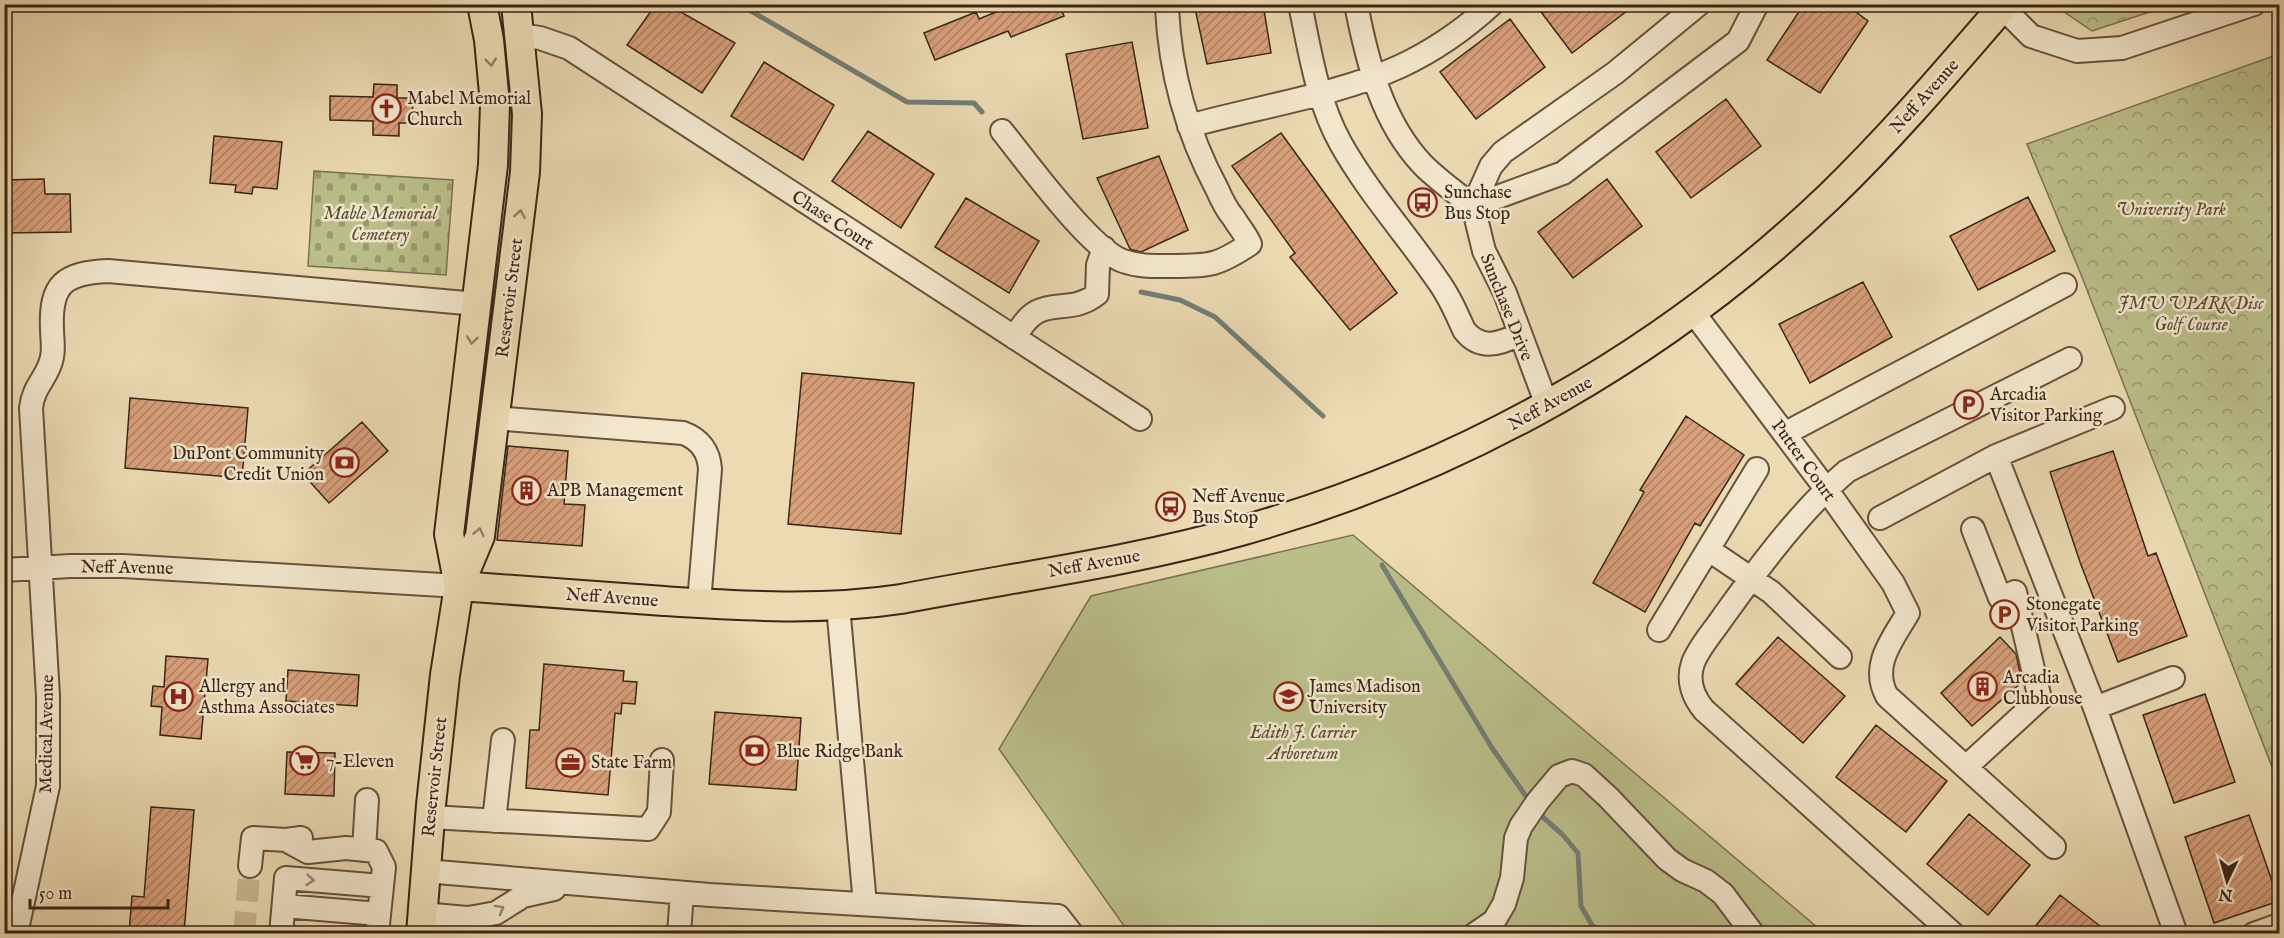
<svg xmlns="http://www.w3.org/2000/svg" width="2284" height="938" viewBox="0 0 2284 938" font-family="'IM FELL English',serif">
<defs>
<pattern id="cemetery-stones" width="16" height="16" patternUnits="userSpaceOnUse" patternTransform="scale(1.5)"><rect width="16" height="16" fill="#babf8a"/><path d="M2 7V4a2 2 0 0 1 4 0v3zM10 15v-3a2 2 0 0 1 4 0v3z" fill="#989b70"/></pattern>
<pattern id="park-crowns" width="20" height="18" patternUnits="userSpaceOnUse" patternTransform="scale(1.5)"><rect width="20" height="18" fill="#babf8a"/><path d="M2 6a3 3 0 1 1 6 0M12 15a3 3 0 1 1 6 0" fill="none" stroke="#989b70"/></pattern>
<pattern id="building-hatch" width="6" height="6" patternUnits="userSpaceOnUse" patternTransform="scale(1.5)"><rect width="6" height="6" fill="#d8a07b"/><path d="M-1 1l2-2M0 6l6-6M5 7l2-2" fill="none" stroke="#b08264"/></pattern>
</defs>
<rect width="100%" height="100%" fill="#ebdab2"/>
<filter id="stains"><feTurbulence type="fractalNoise" baseFrequency=".00333" numOctaves="4"/><feColorMatrix values="0 0 0 0 .2 0 0 0 0 .09 0 0 0 0 .02 0 0 0 .5 -.17"/></filter>
<radialGradient id="worn" r=".72"><stop offset=".6" stop-color="#630" stop-opacity="0"/><stop offset="1" stop-color="#630" stop-opacity=".3"/></radialGradient>
<!-- cemetery -->
<path fill="url(#cemetery-stones)" stroke="#7a7250" stroke-width="1.5" d="M314 171 453 180 446 275 308 266Z"/>
<!-- park -->
<path fill="url(#park-crowns)" stroke="#7a7250" stroke-width="1.5" d="M2054 5H2171L2092 31Z
M2279 54H2280L2279 785 2082 277 2027 144Z"/>
<!-- garden -->
<path fill="#babf8a" stroke="#7a7250" stroke-width="1.5" d="M1353 535 1824 933H1129L999 749 1091 596Z"/>
<g fill="none" stroke-linecap="round" stroke-linejoin="round">
<!-- stream -->
<path stroke="#737e74" stroke-width="5" d="M739 4 907 102 974 103 982 112
M1141 292 1180 300 1215 317 1323 416
M1382 565 1492 748 1528 799
M1537 812 1562 834 1578 853 1581 906 1592 925 1603 934"/>
</g>
<!-- building -->
<path fill="url(#building-hatch)" stroke="#3b2515" stroke-width="1.5" d="M656 4H667L735 43 702 93 627 45Z
M1015 4H1059L1064 16 1011 37 1008 31 935 60 924 33 976 12 979 19Z
M1194 4H1263L1271 53 1207 64Z
M1535 4H1636L1572 53Z
M1804 4H1845L1868 21 1820 93 1767 60Z
M1510 19 1545 67 1476 119 1440 72Z
M1132 42 1148 128 1083 139 1066 54Z
M764 62 834 105 803 160 731 116Z
M374 84 397 85V98H413L412 123H399V136L373 135V121L330 120V96L373 97Z
M1726 99 1761 146 1691 198 1656 152Z
M868 131 934 174 901 228 832 181Z
M1281 133 1397 293 1350 330 1290 257 1295 253 1232 166Z
M214 136 282 142 277 189 253 187 252 194 235 192 236 185 210 183Z
M1159 156 1188 230 1141 252 1133 250 1130 249 1097 178Z
M44 179 45 194H70L71 232 4 233V180Z
M1607 179 1642 226 1573 278 1538 232Z
M2028 197 2055 251 1978 290 1950 236Z
M966 198 1039 241 1009 293 935 247Z
M1863 282 1892 337 1810 383 1779 324Z
M802 373 914 383 901 534 788 524Z
M130 398 248 408 242 478 125 468Z
M1686 416 1744 455 1700 526 1695 523 1645 612 1593 583 1644 492 1640 490Z
M362 422 388 451 329 503 303 474Z
M508 446 568 451 564 504 585 505 582 546 497 540Z
M2113 451 2148 556 2156 553 2187 636 2118 662 2080 562 2050 472Z
M1778 637 1845 696 1803 743 1736 684Z
M2000 637 2016 654 2022 682 1972 726 1941 693Z
M166 656 208 659 201 739 160 735 162 707 151 706 153 686 164 687Z
M544 664 624 671 623 681 637 682 635 704 622 703 621 714 615 713 608 795 526 788 530 730H539Z
M288 670 359 675 357 706 286 701Z
M2205 694 2235 782 2174 803 2143 715Z
M715 712 801 718 796 790 709 784Z
M1876 725 1947 781 1906 832 1836 777Z
M287 752 335 753 334 796 285 794Z
M151 807 194 810 184 933H129L132 896 144 897Z
M1969 814 2030 865 1988 915 1927 864Z
M2249 815 2279 901 2214 923 2185 837Z
M2060 895 2109 933H2030Z"/>
<g fill="none" stroke-linecap="round" stroke-linejoin="round">
<!-- minor-tunnel -->
<path stroke="#c8b693" stroke-width="22" stroke-dasharray="22 11" stroke-linecap="butt" d="M244 934 250 866"/>
<defs>
<path id="minor" d="M1300 4C1310 52 1317 101 1341 144 1368 192 1405 233 1436 278 1448 294 1456 312 1464 330 1480 351 1500 344 1520 334
M1356 4C1367 61 1382 122 1423 165 1438 180 1456 193 1473 206
M1999 4 2031 36 2077 51 2122 48 2254 4
M520 35 540 38 569 48 1140 419
M1189 126C1257 107 1338 95 1401 66 1435 50 1465 29 1492 4
M1002 131C1026 161 1091 250 1123 261 1140 267 1155 266 1173 266 1211 266 1218 265 1250 244 1245 233 1239 227 1233 217 1226 209 1221 198 1217 189 1187 133 1170 71 1167 8
M1473 206 1563 173 1738 41 1757 4
M1473 206 1491 166 1503 152 1615 73 1699 4
M1473 206 1484 251 1505 293 1547 405
M1693 312 1826 489 1893 583 1908 613C1893 639 1870 665 1887 696L2054 847
M1015 338C1039 289 1066 319 1097 294L1098 265 1104 248
M494 418 683 433C700 439 709 452 710 469L699 603
M1786 433 2065 285
M1996 456 2095 708 2176 934
M1880 518 1996 456 2113 408
M1709 550 1771 592 1840 657
M4 570 70 566H123L459 586
M838 606 865 904
M1659 630 1757 469
M2095 708 2173 678
M1967 766 2040 699 2015 592 2000 598 1973 529
M430 817 648 829 659 812 662 760
M494 821 503 740
M286 840 308 852 346 848 376 851 384 867 377 934
M364 850 367 800
M250 866 253 838 286 840 301 838
M425 871 710 895 1058 916 1072 934
M284 906 379 914
M422 914 467 918 480 916 496 913 523 896 554 889
M16 934 48 786V696L31 408C33 386 49 376 52 357 54 348 52 338 52 329 50 284 64 273 108 271L477 304
M281 934 286 878 382 886
M679 934 682 893
M1475 934 1494 921 1504 904 1512 878 1516 838 1521 826 1538 801 1559 776 1572 771 1584 775 1608 797 1667 859 1682 870 1706 881 1723 894 1753 934
M1953 934 1704 710C1693 697 1687 680 1693 663 1699 647 1713 632 1723 617 1759 567 1800 511 1847 471L2070 359
M2254 934 2276 926"/>
<path id="major" d="M459 586C527 591 595 596 664 601 744 606 822 611 901 599 1015 577 1132 562 1244 530 1464 468 1665 354 1830 196 1892 136 1948 70 2005 4
M459 586 449 534 493 165 495 104 489 40 482 4
M421 934 431 805 445 675 459 586 480 536 525 172 527 114 516 4"/>
</defs>
<!-- minor casing -->
<use href="#minor" stroke="#67523c" stroke-width="26"/>
<!-- major casing -->
<use href="#major" stroke="#3b2515" stroke-width="32"/>
<!-- minor -->
<use href="#minor" stroke="#f2e7cd" stroke-width="22"/>
<!-- major -->
<use href="#major" stroke="#ebdab2" stroke-width="28"/>
</g>
<!-- one-way arrows -->
<defs><path id="oneway-chevron" d="M-2-3.5L2.5 0L-2 3.5" fill="none" stroke-width="1.6" stroke-linecap="round" stroke-linejoin="round" transform="scale(1.5)"/></defs>
<g stroke="#938064">
<use href="#oneway-chevron" transform="translate(491 62) rotate(84)"/>
<use href="#oneway-chevron" transform="translate(520 214) rotate(-81)"/>
<use href="#oneway-chevron" transform="translate(472 340) rotate(97)"/>
<use href="#oneway-chevron" transform="translate(479 532) rotate(-78)"/>
</g>
<g stroke="#968671">
<use href="#oneway-chevron" transform="translate(310 880) rotate(5)"/>
<use href="#oneway-chevron" transform="translate(500 909) rotate(-29)"/>
</g>
<!-- icons -->
<defs>
<symbol id="church-ring" viewBox="-11 -11 22 22"><circle r="9.5" fill="#f2e7cd" stroke="#8f2418" stroke-width="1.5"/><path d="M-1.2-6h2.4v3.5h3.3v2.4h-3.3V6h-2.4V-.1h-3.3v-2.4h3.3Z" fill="#8f2418"/></symbol>
<symbol id="bus-ring" viewBox="-11 -11 22 22"><circle r="9.5" fill="#f2e7cd" stroke="#8f2418" stroke-width="1.5"/><path d="M-5-6H5V4H4V6H2V4H-2V6H-4V4H-5ZM-3.5-4V0h7V-4ZM-3.5 1.2v1.5H-2V1.2ZM2 1.2v1.5H3.5V1.2Z" fill="#8f2418"/></symbol>
<symbol id="parking-ring" viewBox="-11 -11 22 22"><circle r="9.5" fill="#f2e7cd" stroke="#8f2418" stroke-width="1.5"/><path d="M-3.5-5.5H1a3.5 3.5 0 0 1 0 7H-1V5.5H-3.5ZM-1-3.4V-.6H.8a1.4 1.4 0 0 0 0-2.8Z" fill="#8f2418"/></symbol>
<symbol id="bank-ring" viewBox="-11 -11 22 22"><circle r="9.5" fill="#f2e7cd" stroke="#8f2418" stroke-width="1.5"/><path d="M-6-4H6V4H-6ZM0-2.3a2.3 2.3 0 1 0 0 4.6a2.3 2.3 0 1 0 0-4.6Z" fill="#8f2418"/></symbol>
<symbol id="building-ring" viewBox="-11 -11 22 22"><circle r="9.5" fill="#f2e7cd" stroke="#8f2418" stroke-width="1.5"/><path d="M-4-6H4V6H1V3H-1V6H-4ZM-2.5-4.3h1.7v1.8h-1.7ZM.8-4.3h1.7v1.8H.8ZM-2.5-1h1.7V.8h-1.7ZM.8-1h1.7V.8H.8Z" fill="#8f2418"/></symbol>
<symbol id="hospital-ring" viewBox="-11 -11 22 22"><circle r="9.5" fill="#f2e7cd" stroke="#8f2418" stroke-width="1.5"/><path d="M-5-5h3v3.5h4V-5h3V5h-3V1.5h-4V5h-3Z" fill="#8f2418"/></symbol>
<symbol id="university-ring" viewBox="-11 -11 22 22"><circle r="9.5" fill="#f2e7cd" stroke="#8f2418" stroke-width="1.5"/><path d="M0-5L7-2L0 1L-7-2ZM-4 1L0 2.5L4 1V4Q0 6-4 4Z" fill="#8f2418"/></symbol>
<symbol id="supermarket-ring" viewBox="-11 -11 22 22"><circle r="9.5" fill="#f2e7cd" stroke="#8f2418" stroke-width="1.5"/><path d="M-6-5.5h2.5l.6 2H6L4.5 2H-2.5L-4.4-4H-6ZM-1.5 3.2a1.3 1.3 0 1 0 .1 0ZM3 3.2a1.3 1.3 0 1 0 .1 0Z" fill="#8f2418"/></symbol>
<symbol id="office-ring" viewBox="-11 -11 22 22"><circle r="9.5" fill="#f2e7cd" stroke="#8f2418" stroke-width="1.5"/><path d="M-6-3h4V-5.5h4V-3h4V5H-6ZM-1-4.5V-3h2v-1.5ZM-6 0V1H6V0Z" fill="#8f2418"/></symbol>
</defs>
<g fill-rule="evenodd">
<use href="#church-ring" x="370" y="92" width="33" height="33"/>
<use href="#bus-ring" x="1406" y="186" width="33" height="33"/>
<use href="#parking-ring" x="1952" y="388" width="33" height="33"/>
<use href="#bank-ring" x="328" y="446" width="33" height="33"/>
<use href="#building-ring" x="510" y="474" width="33" height="33"/>
<use href="#bus-ring" x="1154" y="490" width="33" height="33"/>
<use href="#parking-ring" x="1988" y="598" width="33" height="33"/>
<use href="#building-ring" x="1966" y="670" width="33" height="33"/>
<use href="#hospital-ring" x="162" y="680" width="33" height="33"/>
<use href="#university-ring" x="1272" y="680" width="33" height="33"/>
<use href="#bank-ring" x="738" y="734" width="33" height="33"/>
<use href="#supermarket-ring" x="288" y="744" width="33" height="33"/>
<use href="#office-ring" x="554" y="746" width="33" height="33"/>
</g>
<g text-anchor="middle" stroke-width="5" stroke-linejoin="round" paint-order="stroke">
<!-- street labels -->
<g font-size="18" fill="#3b2515" stroke="#f2e7cd">
<text transform="translate(1924 96) rotate(-48)" y="6">Neff Avenue</text>
<text transform="translate(833 220) rotate(33)" y="6">Chase Court</text>
<text transform="translate(509 298) rotate(-83)" y="6">Reservoir Street</text>
<text transform="translate(1507 307) rotate(68)" y="6">Sunchase Drive</text>
<text transform="translate(1550 403) rotate(-29)" y="6">Neff Avenue</text>
<text transform="translate(1804 460) rotate(54)" y="6">Putter Court</text>
<text transform="translate(1094 563) rotate(-10)" y="6">Neff Avenue</text>
<text transform="translate(127 567) rotate(1)" y="6">Neff Avenue</text>
<text transform="translate(612 597) rotate(4)" y="6">Neff Avenue</text>
<text transform="translate(46 734) rotate(-89)" y="6">Medical Avenue</text>
<text transform="translate(434 777) rotate(-84)" y="6">Reservoir Street</text>
</g>
<!-- poi labels -->
<g font-size="18" fill="#3b2515" stroke="#f2e7cd" text-anchor="start">
<text x="407" y="104">Mabel Memorial<tspan x="407" dy="21">Church</tspan></text>
<text x="1444" y="198">Sunchase<tspan x="1444" dy="21">Bus Stop</tspan></text>
<text x="1990" y="400">Arcadia<tspan x="1990" dy="21">Visitor Parking</tspan></text>
<text x="324" y="459" text-anchor="end">DuPont Community<tspan x="324" dy="21">Credit Union</tspan></text>
<text x="547" y="496">APB Management</text>
<text x="1192" y="502">Neff Avenue<tspan x="1192" dy="21">Bus Stop</tspan></text>
<text x="2026" y="610">Stonegate<tspan x="2026" dy="21">Visitor Parking</tspan></text>
<text x="2003" y="683">Arcadia<tspan x="2003" dy="21">Clubhouse</tspan></text>
<text x="199" y="692">Allergy and<tspan x="199" dy="21">Asthma Associates</tspan></text>
<text x="1309" y="692">James Madison<tspan x="1309" dy="21">University</tspan></text>
<text x="776" y="757">Blue Ridge Bank</text>
<text x="326" y="767">7-Eleven</text>
<text x="591" y="768">State Farm</text>
</g>
<!-- park labels -->
<g font-size="18" font-style="italic" fill="#5b4c32" stroke="#f2e7cd">
<text x="2171" y="215">University Park</text>
<text x="380" y="219">Mable Memorial<tspan x="380" dy="21">Cemetery</tspan></text>
<text x="2191" y="309">JMU UPARK Disc<tspan x="2191" dy="21">Golf Course</tspan></text>
<text x="1303" y="738">Edith J. Carrier<tspan x="1303" dy="21">Arboretum</tspan></text>
</g>
</g>
<!-- margin -->
<rect width="2284" height="938" fill="none" stroke="#ebdab2" stroke-width="24"/>
<rect x="6" y="6" width="2272" height="926" fill="none" stroke="#3b2515" stroke-width="3"/>
<rect x="12" y="12" width="2260" height="914" fill="none" stroke="#3b2515" stroke-width="1.5"/>
<!-- north arrow -->
<g transform="translate(2227 881) rotate(185)" stroke="#f2e7cd" stroke-width="4.5" paint-order="stroke">
<path d="M0-4.5L10 22L0 15L-10 22Z" fill="#3b2515"/>
<text y="-9" font-size="16" font-weight="bold" text-anchor="middle" fill="#3b2515">N</text>
</g>
<!-- scale -->
<path d="M30 899v9h138v-9" fill="none" stroke="#3b2515" stroke-width="3"/>
<text x="39" y="899" font-size="18" fill="#3b2515" stroke="#f2e7cd" stroke-width="4.5" paint-order="stroke">50 m</text>
<rect width="100%" height="100%" filter="url(#stains)"/>
<rect width="100%" height="100%" fill="url(#worn)"/>
</svg>
